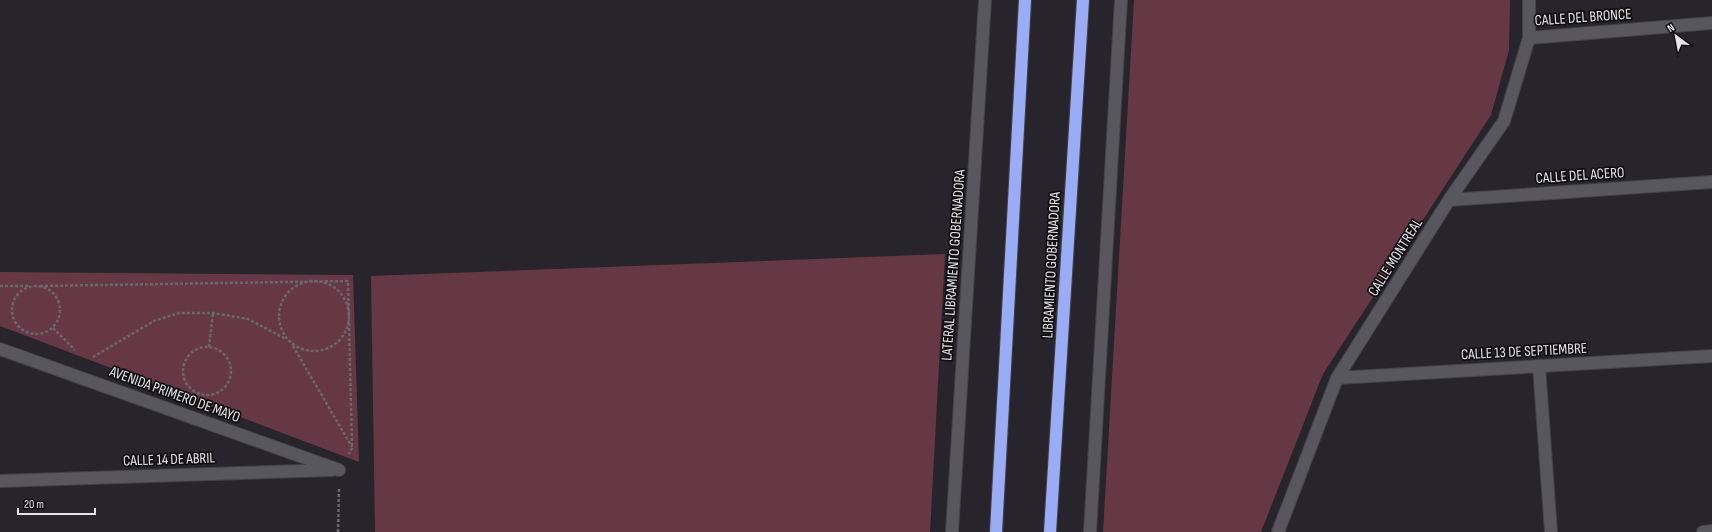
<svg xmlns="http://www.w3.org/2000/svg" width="1712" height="532" viewBox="0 0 1712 532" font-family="'Sofia Sans Condensed',sans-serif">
<rect width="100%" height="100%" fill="#27242b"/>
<!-- green -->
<path fill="#663845" d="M1134 0H1510L1509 50 1491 115 1323 374 1261 532H1103Z
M945 254 930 532H375L371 276Z
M0 272 353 275 359 462 0 326Z"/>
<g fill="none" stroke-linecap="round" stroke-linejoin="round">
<defs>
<path id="street" d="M1529 38 1712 23
M1449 200 1712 182
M0 349 339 470
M1539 366 1551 532
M1337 378 1712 356
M0 481 332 470
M1278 532 1337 378 1449 200 1504 121 1529 38V0
M1703 532 1712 531"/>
<path id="secondary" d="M952 532 985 0
M1090 532 1121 0"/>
<path id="highway" d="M996 532 1025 0
M1050 532 1083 0"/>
</defs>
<!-- street casing -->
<use href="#street" stroke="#444147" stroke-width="14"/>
<!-- secondary casing -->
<use href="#secondary" stroke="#444147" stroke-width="14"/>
<!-- highway casing -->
<use href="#highway" stroke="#444147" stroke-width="14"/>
<!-- path -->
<path stroke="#6a676d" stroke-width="2.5" stroke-dasharray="3 2" stroke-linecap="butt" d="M279 316a35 35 0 1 1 70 0a35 35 0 1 1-70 0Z
M12 310a24 24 0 1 1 48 0a24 24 0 1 1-48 0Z
M0 286H29
M40 286 348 281 352 448 349 454
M53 328 75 350
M293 346 352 447
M183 371a24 24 0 1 1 48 0a24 24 0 1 1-48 0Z
M209 347 213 313
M93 357 154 321 179 313H213L248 319 286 339
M338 532 339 489"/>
<!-- street -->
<use href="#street" stroke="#59575e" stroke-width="12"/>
<!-- secondary -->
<use href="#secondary" stroke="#59575e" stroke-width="12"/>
<!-- highway -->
<use href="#highway" stroke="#99acf5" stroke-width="12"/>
</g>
<g text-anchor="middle" stroke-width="3.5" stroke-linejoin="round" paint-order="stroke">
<!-- street labels -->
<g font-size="15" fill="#e7e5ea" stroke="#0f0e11">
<text transform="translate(1583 17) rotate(-4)" y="5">CALLE DEL BRONCE</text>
<text transform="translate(1580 175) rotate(-4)" y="5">CALLE DEL ACERO</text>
<text transform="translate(1395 257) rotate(-58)" y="5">CALLE MONTREAL</text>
<text transform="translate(953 265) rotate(-86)" y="5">LATERAL LIBRAMIENTO GOBERNADORA</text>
<text transform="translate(1051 265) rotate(-87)" y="5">LIBRAMIENTO GOBERNADORA</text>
<text transform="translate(1524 351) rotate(-3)" y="5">CALLE 13 DE SEPTIEMBRE</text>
<text transform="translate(175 394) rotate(20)" y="5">AVENIDA PRIMERO DE MAYO</text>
<text transform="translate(169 459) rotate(-2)" y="5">CALLE 14 DE ABRIL</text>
</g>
</g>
<!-- north arrow -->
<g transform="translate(1676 36) rotate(328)" stroke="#0f0e11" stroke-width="3" paint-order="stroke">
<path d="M0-3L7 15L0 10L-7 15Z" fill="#e7e5ea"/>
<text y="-6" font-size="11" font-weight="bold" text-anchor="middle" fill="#e7e5ea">N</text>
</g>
<!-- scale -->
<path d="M18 508v6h77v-6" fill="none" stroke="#e7e5ea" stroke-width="2"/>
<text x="24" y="508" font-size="12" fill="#e7e5ea" stroke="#0f0e11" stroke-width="3" paint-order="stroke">20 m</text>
</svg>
